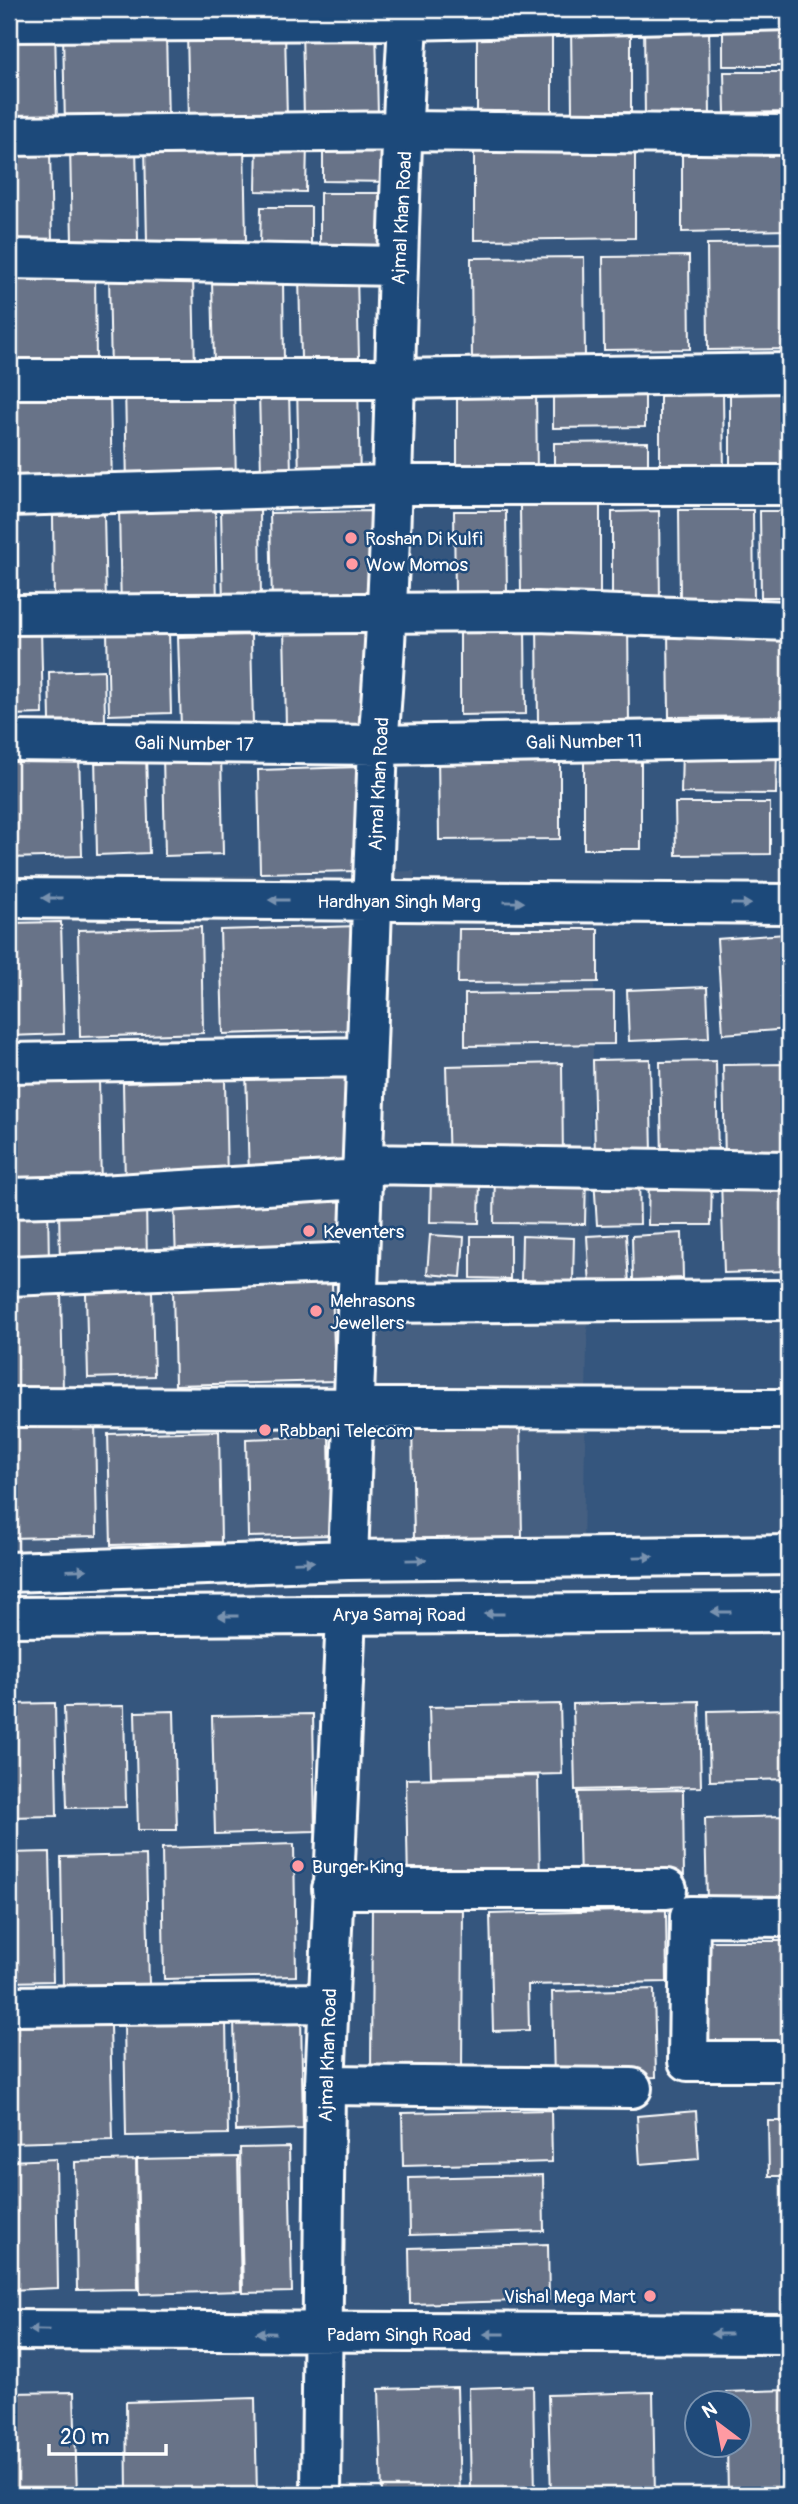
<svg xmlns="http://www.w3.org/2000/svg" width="798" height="2504" viewBox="0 0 798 2504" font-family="Pangolin,sans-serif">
<rect width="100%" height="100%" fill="#35567e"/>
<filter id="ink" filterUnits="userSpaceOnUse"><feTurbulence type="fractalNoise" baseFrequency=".0143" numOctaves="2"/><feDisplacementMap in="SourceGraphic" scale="14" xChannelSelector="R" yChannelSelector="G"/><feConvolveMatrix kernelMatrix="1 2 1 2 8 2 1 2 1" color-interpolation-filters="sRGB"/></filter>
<g filter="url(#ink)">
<!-- built -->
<path fill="#445f81" d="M415 871 411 897H596L583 1547 229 1545 9 1552V882Z"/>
<!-- building -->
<path fill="#687388" stroke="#fff" stroke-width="2" d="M786 16 785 66H723V17Z
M709 19 710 119 645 120 644 20Z
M571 24H631V112L572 113Z
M55 26 57 122 9 123V28Z
M376 26 378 116 304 118 302 28Z
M477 28H552V117H477Z
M285 30 287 119 189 121 187 32Z
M166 31 168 123 65 126 63 33Z
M724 72H789V112L725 113Z
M323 138H393V182L323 181Z
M789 139V230L682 232V140Z
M257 140 307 141 306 192 256 191Z
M635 142V238L474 240V144Z
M244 144 246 240 147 242 145 146Z
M136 145 138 240 72 242 70 146Z
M50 150 52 240 9 241V151Z
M320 193H385V245H320Z
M261 207H311V246H260Z
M789 243V349L708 350 707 244Z
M689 256 690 349 604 350 603 257Z
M584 257 585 359 472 361 471 258Z
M95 272 96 363 15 365 13 275Z
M193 274 195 369 111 372 109 276Z
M357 275 359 358 301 359 299 277Z
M283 279 284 364 214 366 212 281Z
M234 382 236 483 127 486 125 385Z
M358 383 360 480 299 481 297 385Z
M536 388 537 476H457V389Z
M645 388V427L553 428V389Z
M730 388H789V480L730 481Z
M110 389 112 487 14 489 11 391Z
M723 389 724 478H660V390Z
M289 390 291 473 261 474 259 391Z
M648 442V479L554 480V443Z
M16 505 18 609H9V506Z
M215 506 217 609 121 612 119 509Z
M520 506H600V594L521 595Z
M260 507 261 604 223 605 221 508Z
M679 510H753L754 599H680Z
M372 511 373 601 272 603 270 513Z
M454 511H506L507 595 455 596Z
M659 511 660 602H612V512Z
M760 511H789V597H761Z
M104 514 106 605 54 606 53 516Z
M628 618 629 724H538L537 619Z
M365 625 366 727 286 728 284 627Z
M525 627 526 714 460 715V628Z
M9 628H41L43 714 9 715Z
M789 629V716L669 717 668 630Z
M169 630 171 713 109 715 107 632Z
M251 635 253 725 181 727 178 637Z
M104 670 105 720 50 721 49 672Z
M641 746V849H584V747Z
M682 747H777L776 794 681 793Z
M560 749V839L439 840 438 750Z
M221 752 223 854 165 856 163 754Z
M146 754 149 853 97 855 95 755Z
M79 755 82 856 9 858V757Z
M359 767 361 871 260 873 258 770Z
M785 792H789V839H784Z
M675 803H770V854L676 855Z
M61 922 64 1034 9 1036V923Z
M359 926 361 1030 223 1034 220 930Z
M201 927 203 1033 80 1037 78 930Z
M459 929H598V982L458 983Z
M786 934 789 1029 723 1034 717 939Z
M707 987 709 1038 629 1041 627 990Z
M614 992V1044L465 1046V994Z
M650 1059 652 1154 595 1156 593 1060Z
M716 1061 718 1157 662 1158 660 1062Z
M562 1063 563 1161 449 1164 446 1066Z
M787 1064 789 1161 725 1162 723 1065Z
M350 1068 352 1176 249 1178 246 1070Z
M99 1077 101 1190 9 1192V1079Z
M225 1080 227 1181 125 1184 123 1083Z
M649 1171 712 1172 711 1225H648Z
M495 1172 586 1173 585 1224 494 1223Z
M639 1175 640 1224 597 1225 594 1177Z
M431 1178 480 1179 479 1223 430 1222Z
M789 1178V1271L724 1273 721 1180Z
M343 1194 344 1258 176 1262 174 1198Z
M48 1202 49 1265 9 1266V1203Z
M146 1202 147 1263 60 1266 59 1205Z
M682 1233 683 1278 633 1280 632 1236Z
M626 1234 629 1284 590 1286 587 1236Z
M430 1235 464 1237 461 1277 427 1274Z
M471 1236H510V1279L471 1278Z
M522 1236 574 1238 573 1282 521 1280Z
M332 1284 335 1381 175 1385 173 1288Z
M61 1291 63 1391 9 1393V1292Z
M152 1291 154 1376 88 1378 86 1293Z
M520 1418 522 1538 414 1541 412 1420Z
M95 1420 97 1536 9 1538V1422Z
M219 1431 221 1542 111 1545 108 1434Z
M329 1436 331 1535 248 1537 246 1439Z
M699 1701 701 1787 575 1790 573 1704Z
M55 1703 57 1816 9 1817V1704Z
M560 1704 562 1774 431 1777 429 1707Z
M124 1706 126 1807 67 1808 64 1707Z
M789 1709V1779L710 1781 708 1711Z
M174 1711 177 1830H138L135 1712Z
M313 1714 315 1831 215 1834 212 1716Z
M538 1776 540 1882 408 1885 406 1779Z
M683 1790 684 1880 580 1883 578 1792Z
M789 1816V1901L707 1903 705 1818Z
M294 1844 296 1976 164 1979 162 1848Z
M50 1852 53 1981 9 1982V1853Z
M146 1855 149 1986 63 1989 61 1857Z
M463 1900 462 2074H371L372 1901Z
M666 1910 667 1982 528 1985 529 2030 493 2031 490 1914Z
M708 1941H789V2050H707Z
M654 1989 656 2077 554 2080 552 1992Z
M301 2014 303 2129 236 2131 234 2016Z
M226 2020 228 2134 126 2136 124 2022Z
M110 2025 113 2140 9 2143V2027Z
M551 2110 552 2162 403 2166 402 2113Z
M696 2111 699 2159 640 2164 637 2116Z
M768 2121H789V2176H769Z
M289 2147 292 2292 243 2293 240 2148Z
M238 2157 241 2291 140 2294 137 2159Z
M56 2159 58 2288 9 2290V2161Z
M136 2160 138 2289 77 2290 75 2162Z
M543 2175 544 2231 410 2235 409 2178Z
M548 2244 549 2300 410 2304 409 2248Z
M533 2386 535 2495H471L469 2388Z
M457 2387 460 2495H382L379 2389Z
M789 2390V2495H728L727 2444H738V2402H726V2392Z
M74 2392 77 2495H9V2393Z
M653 2392 655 2495H551L548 2395Z
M255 2398 257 2495H127L126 2402Z"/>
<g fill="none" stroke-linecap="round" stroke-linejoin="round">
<defs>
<path id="minor" d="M9 22 409 20 789 10
M9 136 405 131 789 135
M9 259 398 266
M9 379H394L789 373
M9 496 390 485H789
M9 615 537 612 789 621
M9 741 378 745 789 738
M9 898 789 904
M9 1063 366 1057
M362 1164 789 1171
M9 1198 84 1196 362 1179
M9 1276 357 1262
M356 1303 789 1300
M9 1407 789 1409
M348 1560 378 745C398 501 393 253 409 9
M9 1572 348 1560 789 1555
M9 1617 789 1612
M332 1889H667
M789 1917 690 1916 688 2061H789
M9 2006 328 2003
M325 2085 632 2088
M9 2330 789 2334
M321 2495 325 2085 346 1615"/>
</defs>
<!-- minor casing -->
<use href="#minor" stroke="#fff" stroke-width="44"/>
<!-- minor -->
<use href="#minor" stroke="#1f4a7a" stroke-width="38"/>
</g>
<!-- one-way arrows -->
<defs><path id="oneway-solid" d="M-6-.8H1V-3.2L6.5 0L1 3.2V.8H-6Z" transform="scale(1.75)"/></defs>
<g fill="#7992af">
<use href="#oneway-solid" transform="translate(52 898) rotate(-180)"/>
<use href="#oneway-solid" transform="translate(279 900) rotate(-180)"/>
<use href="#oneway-solid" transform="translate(514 902) rotate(1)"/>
<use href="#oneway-solid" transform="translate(741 904) rotate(1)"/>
<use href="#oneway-solid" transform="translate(643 1557) rotate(-1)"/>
<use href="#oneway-solid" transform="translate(416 1560) rotate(-1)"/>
<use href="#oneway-solid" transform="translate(304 1562) rotate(-2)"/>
<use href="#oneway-solid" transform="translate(77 1570) rotate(-2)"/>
<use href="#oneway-solid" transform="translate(721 1612) rotate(180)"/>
<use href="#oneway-solid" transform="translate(494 1614) rotate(180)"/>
<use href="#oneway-solid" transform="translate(228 1616) rotate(180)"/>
<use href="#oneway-solid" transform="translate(39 2330) rotate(-179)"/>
<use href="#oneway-solid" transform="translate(266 2333) rotate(-179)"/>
<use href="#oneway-solid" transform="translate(494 2334) rotate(-180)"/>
<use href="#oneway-solid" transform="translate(721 2334) rotate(-180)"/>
</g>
</g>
<!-- markers -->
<g fill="#ff9aa2" stroke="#1f4a7a" stroke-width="2.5">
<circle cx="351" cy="538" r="7"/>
<circle cx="352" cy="564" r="7"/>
<circle cx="309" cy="1231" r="7"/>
<circle cx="316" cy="1311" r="7"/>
<circle cx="265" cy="1430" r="7"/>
<circle cx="298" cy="1866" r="7"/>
<circle cx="650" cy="2296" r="7"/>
</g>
<g text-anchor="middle" stroke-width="5" stroke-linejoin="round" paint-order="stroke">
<!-- street labels -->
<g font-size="19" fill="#fff" stroke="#1f4a7a">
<text transform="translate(401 218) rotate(-87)" y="7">Ajmal Khan Road</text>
<text transform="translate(584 741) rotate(-1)" y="7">Gali Number 11</text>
<text transform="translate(194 743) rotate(1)" y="7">Gali Number 17</text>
<text transform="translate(378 784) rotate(-87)" y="7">Ajmal Khan Road</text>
<text x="399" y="908">Hardhyan Singh Marg</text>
<text x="399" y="1621">Arya Samaj Road</text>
<text transform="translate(327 2055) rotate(-88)" y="7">Ajmal Khan Road</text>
<text x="399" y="2341">Padam Singh Road</text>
</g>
<!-- poi labels -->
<g font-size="19" fill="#fff" stroke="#1f4a7a" text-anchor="start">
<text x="365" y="545">Roshan Di Kulfi</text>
<text x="366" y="571">Wow Momos</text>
<text x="323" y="1238">Keventers</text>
<text x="330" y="1307">Mehrasons<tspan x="330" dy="22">Jewellers</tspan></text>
<text x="279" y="1437">Rabbani Telecom</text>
<text x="312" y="1873">Burger King</text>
<text x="636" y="2303" text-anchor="end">Vishal Mega Mart</text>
</g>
</g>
<!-- margin -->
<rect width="798" height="2504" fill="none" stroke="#1f4a7a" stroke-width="35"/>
<rect x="18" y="18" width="763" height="2469" fill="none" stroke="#fff" stroke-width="2.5" filter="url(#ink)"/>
<!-- north arrow -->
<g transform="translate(718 2424) rotate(328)"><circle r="33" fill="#1f4a7a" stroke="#7992af" stroke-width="2"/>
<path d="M0-5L12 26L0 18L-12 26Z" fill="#ff9aa2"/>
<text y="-10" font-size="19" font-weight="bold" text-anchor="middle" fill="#ffffff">N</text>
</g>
<!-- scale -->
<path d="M49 2444v10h117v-10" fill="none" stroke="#ffffff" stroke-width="3.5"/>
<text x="60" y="2444" font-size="21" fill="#ffffff" stroke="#1f4a7a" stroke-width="5" paint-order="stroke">20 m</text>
</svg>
